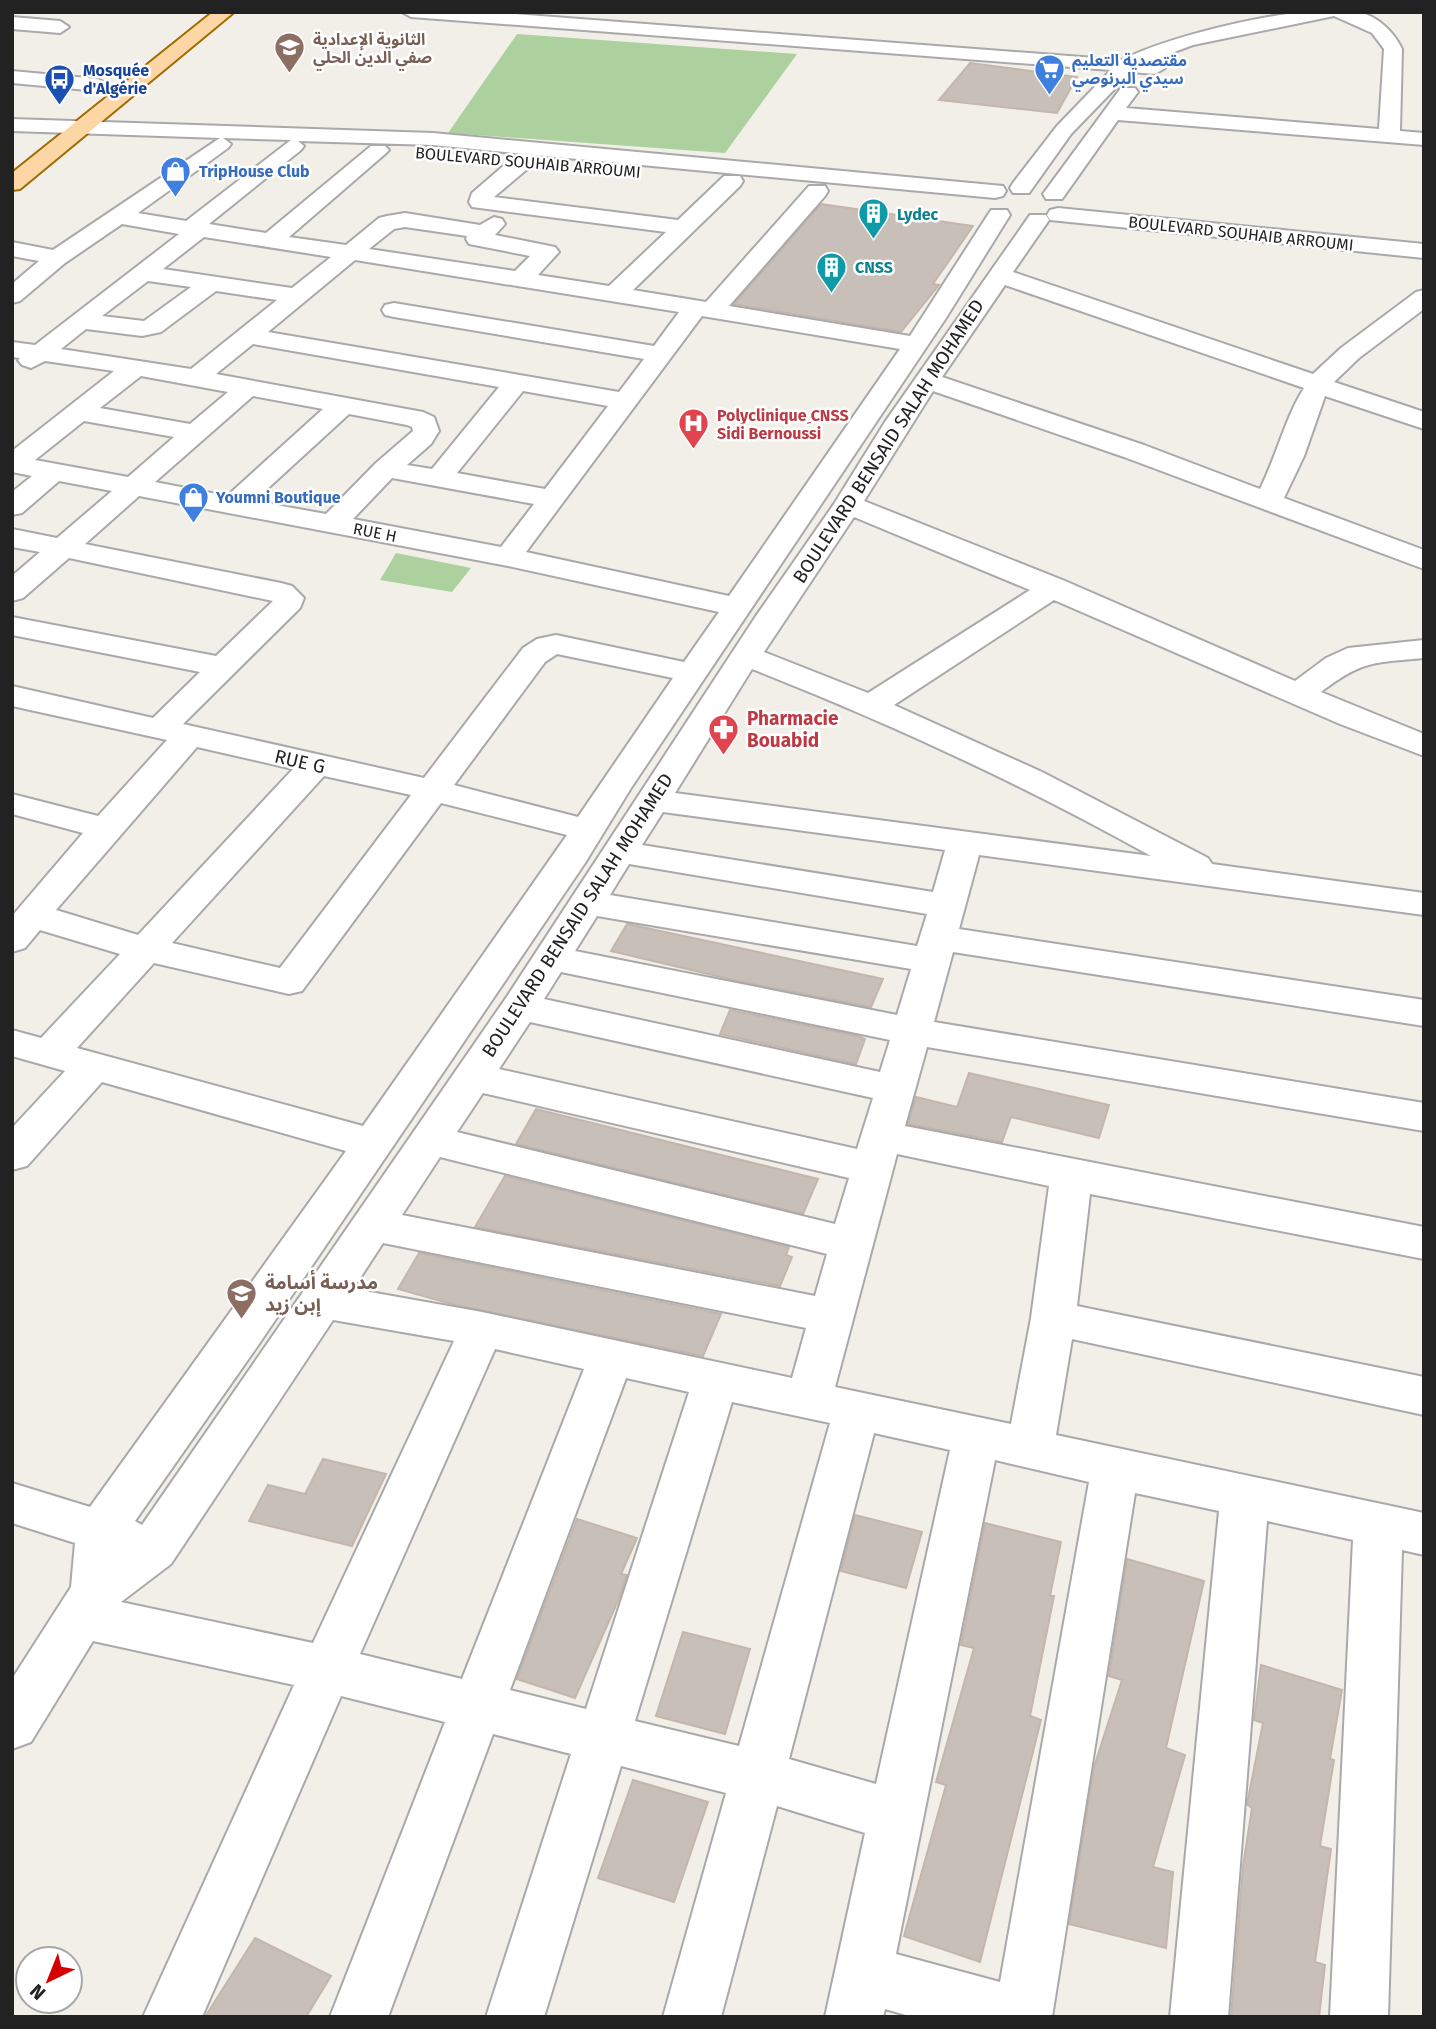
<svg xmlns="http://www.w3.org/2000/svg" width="1436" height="2029" viewBox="0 0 1436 2029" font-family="'Fira Sans','Noto Sans Arabic',sans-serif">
<rect width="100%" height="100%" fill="#f2efe9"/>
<!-- forest -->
<path fill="#add19e" d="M517 34 797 54 725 153 448 133Z
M396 553 471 568 452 592 380 580Z"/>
<!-- building -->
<path fill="#c7bfb8" stroke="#c4b6ab" stroke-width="2" d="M970 63 1077 77 1057 113 939 100Z
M821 204 973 226 933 284 939 285 901 332 734 304Z
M627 924H628L883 979 871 1007 742 982 611 951Z
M730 1010 858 1036 865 1039 856 1064 720 1034Z
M969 1073 1109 1105 1099 1138 1011 1117 1002 1142 908 1124 916 1097 957 1107Z
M536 1109 818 1179 803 1214 516 1144Z
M505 1176 789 1247 786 1255 792 1257 780 1286 475 1227Z
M419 1253 721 1314 703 1356 455 1305 398 1289Z
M323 1459 386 1474 352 1546 249 1521 268 1485 305 1494Z
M855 1515 922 1532 906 1588 841 1571Z
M577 1519 637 1538 621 1574 627 1575 618 1601 575 1698 517 1679Z
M985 1523 1061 1542 1050 1596H1054L1030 1716 1041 1720 980 1962 904 1936 946 1785 936 1782 974 1648 961 1645Z
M1127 1559 1204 1581 1166 1748 1185 1755 1153 1867 1173 1872 1166 1948 1069 1924 1094 1767 1122 1680 1109 1676Z
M683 1632 750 1649 725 1734 656 1716Z
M1261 1665 1342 1690 1330 1759 1334 1760 1320 1846 1331 1849 1315 1962 1325 1965 1319 2017H1231L1243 1866 1252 1808 1247 1804 1263 1723 1254 1720Z
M633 1780 708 1802 674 1902 598 1878Z
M255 1938 331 1976 306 2017H205Z"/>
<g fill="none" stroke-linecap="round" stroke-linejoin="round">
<defs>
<path id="minor" d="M402 12H487L1122 60C1170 35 1305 2 1358 12 1378 16 1394 32 1402 49L1400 131 1424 133V145L1118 120 1062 199H1046L1043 194 1121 88H1135L1138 92 1126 108 1379 129 1384 49 1372 33 1334 16 1193 45 1147 62 1162 64 1165 68 1155 74 1131 72 1071 134 1029 193H1013L1010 188 1013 183 1057 126 1111 70 411 17Z
M12 17 60 21 69 27 60 33 12 29Z
M12 71 98 79 108 85 98 91 12 83Z
M12 119 433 133 1003 186 1006 191 1003 196 995 198 524 154 532 155 535 160 532 165 494 197 678 220 724 176H740L743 181 740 186 633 290 706 302 809 186H825L828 191 825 196 729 306 910 336 991 210H1007L1010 215 946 318 631 788 585 863 259 1344 135 1521 142 1525 506 998 756 616 834 504 885 422 1030 215H1046L1049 220 1013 272 1313 374 1341 348 1416 292 1424 290V309L1359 358 1334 382 1424 412V429L1325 396 1304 456 1284 498 1424 550V569L1124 457 933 391 864 501 1065 581 1295 681 1326 658 1348 648 1424 640V658C1373 663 1363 660 1321 692L1424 734V756L1340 724 1054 600 894 705 1042 772 1208 858 1212 864 1424 893V915L979 855 959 929 1424 1000V1026L953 952 934 1022 1424 1103V1131L927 1047 905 1126 1424 1227V1259L1090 1194 1077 1306 1424 1377V1415L1072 1339 1056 1435 1424 1513V1555L1402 1550 1388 2017H1330L1353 1540 1267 1521 1228 2017H1170L1219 1511 1135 1493 1052 2017H913L885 2009 883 2017H825L865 1833 777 1806 721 2017H663L726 1793 621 1766 544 2017H486L571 1754 493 1734 388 2017H330L445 1722 341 1696 202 2017H143L294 1685 93 1641 31 1742 12 1749V1679L71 1587 75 1543 12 1523V1483L90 1507 346 1151 102 1082 27 1166 12 1170V1128L65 1071 12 1056V1030L41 1038 120 954 40 930 25 948 12 952 13 915 83 833 12 814V794L98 816 167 740 12 706V686L153 718 200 672 12 635V617L216 656 273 601 69 558 23 598 12 601V576L40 552 12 547V529L57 538 112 491 59 481 22 513 12 515V492L32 476 12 472V451L114 371 45 361 31 368 22 365 18 360 20 358 12 357V342L35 345 179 234 122 224 65 263 20 301 12 303V284L39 261 12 256V242L53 250 220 138 12 131ZM223 138 291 140 186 221 138 213 228 148 231 144ZM298 141 433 145 524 154 516 155 472 193 469 202 472 207 666 232 609 286 538 275 559 252 555 247 495 235 505 224 502 219 494 217 480 225 405 213 387 216 379 218 346 245 289 237 385 154 389 150 385 146H371L266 233 209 224 301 150 304 146ZM405 227 467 236 466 239 469 244 530 256 515 271 369 249 394 229ZM204 237 331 257 292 288 163 269ZM355 260 679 312 654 346 394 303 385 305 382 310 385 315 394 317 644 359 619 392 268 332ZM148 281 191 287 144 321 102 316ZM1005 285 1304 388C1286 416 1276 457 1260 489L1144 445 942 377ZM216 291 277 300 191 369 61 349 86 329 142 336 161 332ZM702 316 900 349 729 596 526 552ZM253 344 499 387 432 469 407 465 431 444 439 431 434 417 423 412 216 374ZM141 376 228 392 190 424 100 408ZM523 391 608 406 545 489 457 473ZM253 396 323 409 227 496 155 482ZM349 414 407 425 412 427 413 431 376 463 326 514 254 501ZM84 421 174 437 128 477 35 460ZM392 478 534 504 501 547 353 519ZM139 496 508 566 719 612 684 662 556 635 537 639 523 648 424 778 183 724 300 608 304 598 292 586 281 583 85 544ZM854 517 1030 590 868 693 764 652ZM557 654 673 678 578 817 454 785 545 662ZM752 669C889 723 1022 784 1151 856L675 793ZM197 747 293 769 138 935 56 910ZM324 776 411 795 280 968 172 943ZM441 803 567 835 363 1126 77 1048 154 963 289 994 302 991ZM663 812 945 850 933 892 642 845ZM629 864 927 914 917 946 610 895ZM597 916 911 969 897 1015 575 951ZM561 972 890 1040 880 1072 544 999ZM530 1022 873 1098 857 1149 499 1069ZM483 1093 849 1178 835 1224 457 1132ZM897 1154 1049 1186 1031 1318 1011 1424 835 1387ZM440 1157 827 1254 815 1296 402 1215ZM383 1243 806 1328 792 1378 482 1312 353 1289ZM333 1320 454 1341 313 1643 121 1602 171 1564ZM495 1349 584 1369 462 1679 360 1654ZM626 1378 689 1392 586 1709 510 1690ZM732 1402 830 1423 739 1746 635 1721ZM874 1433 950 1450 876 1784 789 1759ZM995 1460 1089 1482 1000 1982 896 1954Z
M1058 208 1424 244V258L1050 220 1047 215 1050 210Z"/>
<path id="major" d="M213 12H234L20 189 12 190V173Z"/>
</defs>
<!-- minor casing -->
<use href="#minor" stroke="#a9a9a9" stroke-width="4"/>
<!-- major casing -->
<use href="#major" stroke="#a06b00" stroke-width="4"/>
<!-- minor -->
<use href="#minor" fill="#fff" fill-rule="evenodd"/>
<!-- major -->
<use href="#major" fill="#fcd6a4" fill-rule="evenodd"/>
</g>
<!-- icons -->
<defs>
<symbol id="school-pin" viewBox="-11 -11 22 30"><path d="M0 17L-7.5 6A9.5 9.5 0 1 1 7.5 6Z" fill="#8d6e63" stroke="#fff"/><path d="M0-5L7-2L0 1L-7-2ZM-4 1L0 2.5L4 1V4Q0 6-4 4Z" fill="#fff"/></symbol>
<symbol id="supermarket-pin" viewBox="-11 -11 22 30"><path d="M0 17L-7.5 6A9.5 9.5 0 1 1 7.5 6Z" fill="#3f7fe0" stroke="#fff"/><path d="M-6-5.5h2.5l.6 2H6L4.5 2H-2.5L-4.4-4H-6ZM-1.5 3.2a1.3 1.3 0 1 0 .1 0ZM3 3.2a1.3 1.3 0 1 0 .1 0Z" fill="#fff"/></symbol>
<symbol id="bus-pin" viewBox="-11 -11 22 30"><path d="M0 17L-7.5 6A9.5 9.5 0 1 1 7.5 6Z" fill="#1a4fb4" stroke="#fff"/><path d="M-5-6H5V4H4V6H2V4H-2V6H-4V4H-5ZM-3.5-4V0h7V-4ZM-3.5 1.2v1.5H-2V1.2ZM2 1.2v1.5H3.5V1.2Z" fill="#fff"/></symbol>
<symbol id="shop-pin" viewBox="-11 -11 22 30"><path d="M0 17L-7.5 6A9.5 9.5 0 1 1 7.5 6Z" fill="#3f7fe0" stroke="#fff"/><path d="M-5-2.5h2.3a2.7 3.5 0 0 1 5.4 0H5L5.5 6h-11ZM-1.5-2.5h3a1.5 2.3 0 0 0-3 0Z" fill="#fff"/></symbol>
<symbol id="building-pin" viewBox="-11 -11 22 30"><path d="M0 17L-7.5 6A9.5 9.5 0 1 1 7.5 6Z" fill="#0f9aa8" stroke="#fff"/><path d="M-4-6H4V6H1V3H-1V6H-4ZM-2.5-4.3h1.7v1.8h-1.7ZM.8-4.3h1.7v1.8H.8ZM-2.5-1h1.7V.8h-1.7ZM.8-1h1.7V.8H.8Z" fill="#fff"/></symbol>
<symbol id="hospital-pin" viewBox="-11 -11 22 30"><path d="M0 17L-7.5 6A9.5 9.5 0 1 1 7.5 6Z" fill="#e0444e" stroke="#fff"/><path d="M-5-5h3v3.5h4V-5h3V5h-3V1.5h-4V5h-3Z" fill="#fff"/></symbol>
<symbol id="pharmacy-pin" viewBox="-11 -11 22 30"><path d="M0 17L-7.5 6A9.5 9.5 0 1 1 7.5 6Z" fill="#e0444e" stroke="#fff"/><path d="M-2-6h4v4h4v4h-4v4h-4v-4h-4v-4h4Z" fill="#fff"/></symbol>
</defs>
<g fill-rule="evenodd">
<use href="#school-pin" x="272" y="30" width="35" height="47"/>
<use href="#supermarket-pin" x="1032" y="52" width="35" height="47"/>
<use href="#bus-pin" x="42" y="62" width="35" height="47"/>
<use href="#shop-pin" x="158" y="154" width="35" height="47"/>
<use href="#building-pin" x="856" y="196" width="35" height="47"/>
<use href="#building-pin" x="814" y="250" width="35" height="47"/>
<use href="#hospital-pin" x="676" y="406" width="35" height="47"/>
<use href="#shop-pin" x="176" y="480" width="35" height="47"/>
<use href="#pharmacy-pin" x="706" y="712" width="35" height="47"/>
<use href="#school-pin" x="224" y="1276" width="35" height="47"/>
</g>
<g text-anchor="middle" stroke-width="5" stroke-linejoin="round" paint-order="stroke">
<!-- far-education labels -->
<g font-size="16" font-weight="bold" fill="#785e54" stroke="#fff" text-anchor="start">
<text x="313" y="45">الثانوية الإعدادية<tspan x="313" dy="18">صفي الدين الحلي</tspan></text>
</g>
<!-- far-shop labels -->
<g font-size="16" font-weight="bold" fill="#366cbe" stroke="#fff" text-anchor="start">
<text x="1072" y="66">مقتصدية التعليم<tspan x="1072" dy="18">سيدي البرنوصي</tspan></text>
<text x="199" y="177">TripHouse Club</text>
<text x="216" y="503">Youmni Boutique</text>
</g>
<!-- far-transit labels -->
<g font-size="16" font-weight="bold" fill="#164399" stroke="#fff" text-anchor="start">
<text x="83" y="76">Mosquée<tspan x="83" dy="18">d'Algérie</tspan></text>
</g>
<!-- far-street labels -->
<g font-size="16" fill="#222" stroke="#fff">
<text transform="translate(528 162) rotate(5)" y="6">BOULEVARD SOUHAIB ARROUMI</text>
<text transform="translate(1241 233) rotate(6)" y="6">BOULEVARD SOUHAIB ARROUMI</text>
<text transform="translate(375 532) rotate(11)" y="6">RUE H</text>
</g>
<!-- far-culture labels -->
<g font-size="16" font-weight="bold" fill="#0d838f" stroke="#fff" text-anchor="start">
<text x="897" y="220">Lydec</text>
<text x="855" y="273">CNSS</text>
</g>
<!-- far-health labels -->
<g font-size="16" font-weight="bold" fill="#be3a42" stroke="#fff" text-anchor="start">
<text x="717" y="421">Polyclinique ِCNSS<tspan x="717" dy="18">Sidi Bernoussi</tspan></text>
</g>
<!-- street labels -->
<g font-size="19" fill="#222" stroke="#fff">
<text transform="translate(888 441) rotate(-57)" y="7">BOULEVARD BENSAID SALAH MOHAMED</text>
<text transform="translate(300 761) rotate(13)" y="7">RUE G</text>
<text transform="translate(577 915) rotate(-57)" y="7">BOULEVARD BENSAID SALAH MOHAMED</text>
</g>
<!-- health labels -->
<g font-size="19" font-weight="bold" fill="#be3a42" stroke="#fff" text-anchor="start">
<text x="747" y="725">Pharmacie<tspan x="747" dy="22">Bouabid</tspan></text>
</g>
<!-- education labels -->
<g font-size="19" font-weight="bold" fill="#785e54" stroke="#fff" text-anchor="start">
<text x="265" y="1289">مدرسة أسامة<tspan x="265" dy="22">إبن زيد</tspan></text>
</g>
</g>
<!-- border -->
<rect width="1436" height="2029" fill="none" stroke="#222222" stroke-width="28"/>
<!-- north arrow -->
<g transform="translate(49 1980) rotate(223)"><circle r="33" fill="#ffffff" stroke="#a7a7a7" stroke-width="2"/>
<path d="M0-5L12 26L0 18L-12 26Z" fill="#d40000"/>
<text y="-10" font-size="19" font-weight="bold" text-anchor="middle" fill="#222222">N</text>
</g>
</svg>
